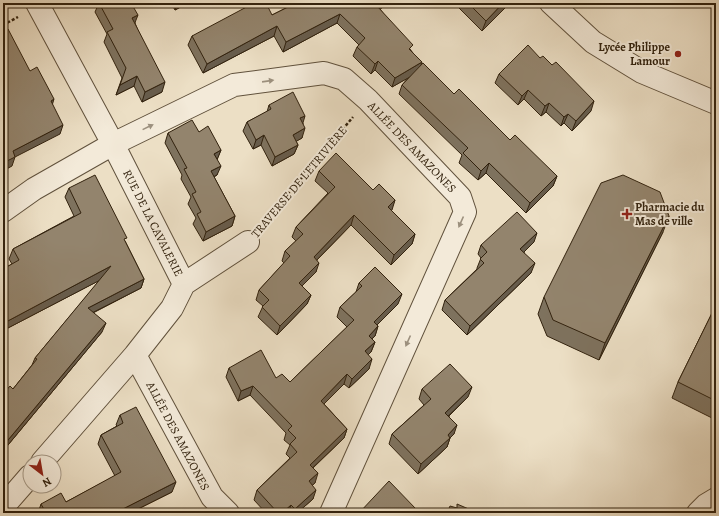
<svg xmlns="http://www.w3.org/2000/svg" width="719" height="516" viewBox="0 0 719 516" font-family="Alegreya,serif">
<rect width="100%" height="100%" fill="#ecdfc5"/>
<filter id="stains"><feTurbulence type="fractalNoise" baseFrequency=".005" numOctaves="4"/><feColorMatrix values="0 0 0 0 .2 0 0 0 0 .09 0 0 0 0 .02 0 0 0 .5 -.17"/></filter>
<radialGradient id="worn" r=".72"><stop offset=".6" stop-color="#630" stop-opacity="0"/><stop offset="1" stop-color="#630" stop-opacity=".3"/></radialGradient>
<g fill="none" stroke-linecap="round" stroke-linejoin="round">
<defs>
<path id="street" d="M37 3 113 144 184 284 172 308 135 355 42 462
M551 3 593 42 642 72 716 103
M3 211 34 189 113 144 234 85 324 73 344 79 368 100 460 197 465 212 331 513
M184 284 248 242
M135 355 212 497 228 513
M3 507 30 476
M698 513 706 505 716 499"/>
</defs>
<!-- street casing -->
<use href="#street" stroke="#60513c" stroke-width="24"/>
<!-- path -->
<path stroke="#32220e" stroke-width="2.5" stroke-dasharray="3 2" stroke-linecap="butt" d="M3 25 18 17
M262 225 353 117"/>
<!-- street -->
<use href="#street" stroke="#f3ead9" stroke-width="22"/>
</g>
<!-- wall -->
<path fill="#7e725e" stroke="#32220e" d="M99 3H131L135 23 162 92 142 102 134 86 116 95 122 78 104 42 107 34 95 12Z
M171 3H188L175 10Z
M296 3H383L380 9 422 65 454 94 510 140 557 176 553 186 526 213 486 173 478 180 459 163 462 155 399 94 402 85 409 77 392 87 375 70 371 74 353 56 357 47 359 45 337 23 283 52 274 36 203 73 188 45 192 36 272 15Z
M454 3H508L507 6 482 31Z
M499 74 591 111 572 131 564 123 561 126 546 112 541 116 524 99 518 105 495 83Z
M269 105 303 123 302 138 296 141 298 145 294 154 272 166 261 145 253 149 243 131 247 122 267 112Z
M199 132 221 150 217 159V175L214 177 235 216 232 226 203 241 193 224 196 218 188 204 191 197 181 179 182 175 165 143 168 133Z
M319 171 373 190 395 200 391 210 415 234 412 244 391 265 351 225 317 260 316 272 302 286 311 295 307 304 277 335 258 317 263 306 256 300 259 290 284 263 282 261 285 251 296 241 292 237 296 227 328 193 315 181Z
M69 188 125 241 144 279 141 288 93 313 102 332 3 451V394L13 389 32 365 35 358 100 280 6 329 3 338V269L12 264 9 259 13 249 74 216 65 197Z
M663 232 599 360 547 336 538 314 544 297Z
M534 242 524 252 531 273 467 335 442 310 445 300 477 269V268L481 258 478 254 481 245Z
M359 283 398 304 377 325 378 326 375 336 372 339 375 342 371 352 368 355 369 369 349 388 344 384 324 404 347 429 344 438 313 468 315 483 312 485 313 499 297 513H266L254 500 257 490 290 458 286 454 290 445 284 440 286 433 250 395 238 401 226 377 229 368 290 382 347 327 337 317 340 307 356 292Z
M716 305V420L672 398 678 382Z
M422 389 468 397 449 416 454 434 450 438 447 447 418 474 389 444 392 434 424 405 419 399Z
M120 415 172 492 130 513H38L41 504 66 502 115 476 98 444 101 435 117 426 116 425Z"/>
<!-- shaded-wall -->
<path fill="#675c4c" stroke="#32220e" d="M177 3H188L175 10Z
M380 3H383L381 9 374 16 377 6Z
M503 3H508L507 6 482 31 486 21Z
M340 14 337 23 283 52 286 42Z
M138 15 134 25 132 18Z
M277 26 274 36 203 73 207 64Z
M378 61 375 70 371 74 375 64Z
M422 62 419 72 392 87 395 78Z
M137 76 134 86 116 95 120 85Z
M165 82 162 92 142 102 145 92Z
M528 90 524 99 518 105 522 96Z
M54 99 51 109V101Z
M594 101 591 111 572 131 576 121Z
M549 103 546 112 541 116 545 106Z
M568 114 564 123 561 126 564 117Z
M305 116 302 126 300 118Z
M63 125 60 134 15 157 12 166 3 171V163L13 151Z
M305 128 302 138 290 145 293 135Z
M264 135 261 145 253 149 256 140Z
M298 145 294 154 272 166 275 157Z
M221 150 217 160 214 154Z
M489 163 486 173 478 180 481 171Z
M221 166 217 175 207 180 211 171Z
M557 176 553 186 526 213 530 203Z
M395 200 392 210 384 216 388 207Z
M354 215 351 225 310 267 314 257Z
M235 216 232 226 203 241 206 232Z
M669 216 663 232 599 360 605 343Z
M537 233 534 242 517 259 520 249Z
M415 234 412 244 391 265 394 255Z
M319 263 316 272 296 292 299 283Z
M535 263 531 273 467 335 470 326Z
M111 266 108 276 6 329 3 338V325L4 323Z
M144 279 141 288 84 317 88 308Z
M402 294 398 304 370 332 374 322Z
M311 295 307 304 277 335 280 326Z
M106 323 102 332 3 451V446Z
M378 326 375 336 365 345 369 336Z
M375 342 371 352 362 361 365 351Z
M372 359 369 369 349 388 352 379Z
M347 374 344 384 317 411 321 401Z
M253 386 250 395 238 401 241 391Z
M472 387 468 397 442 422 445 413Z
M457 425 454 434 450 438 447 447 418 474 421 464 448 435Z
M347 429 344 438 306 474 310 465Z
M318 473 315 483 306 491 309 481Z
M176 482 172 492 130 513H115Z
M316 490 313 499 297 513H293L295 509Z
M291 505 288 513H282Z"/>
<!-- building -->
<path fill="#93846d" stroke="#32220e" d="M99 3H131L138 15 132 18 165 82 145 92 137 76 120 85 126 68 107 32 113 29Z
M254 3H266L272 15 296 3H380L377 6 413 45 409 49 422 62 395 78 378 61 375 64 357 47 365 38 340 14 286 42 277 26 207 64 192 36Z
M468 3H503L486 21Z
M8 29 30 71 37 67 54 99 51 101 63 125 13 151 15 157 3 163V32Z
M528 45 540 58 543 56 552 65 556 62 594 101 576 121 568 114 564 117 549 103 545 106 528 90 522 96 499 74Z
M423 63 454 94 459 89 510 140 515 135 557 176 530 203 489 163 481 171 463 153 468 148 402 85Z
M293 92 305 116 300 118 305 128 293 135 298 145 275 157 264 135 256 140 247 122 271 109 269 105Z
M192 120 199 132 208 126 221 150 214 154 221 166 211 171 235 216 206 232 197 214 201 212 192 194 196 192 184 169 187 168 168 133Z
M336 153 373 190 379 184 395 200 388 207 415 234 394 255 354 215 314 257 319 263 299 283 311 295 280 326 262 307 269 300 259 290 290 256 285 251 303 234 296 227 335 187 319 171Z
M95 175 127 238 124 239 144 279 88 308 106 323 3 446V394L10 386 13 389 37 359 35 358 111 266 4 323 7 328 3 330V269L19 260 13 249 81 213 69 188Z
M623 175 660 192 669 216 605 343 553 320 544 297 601 183Z
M517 212 537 233 520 249 535 263 470 326 445 300 484 263 480 259 487 252 481 245Z
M375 267 402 294 374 322 378 326 369 336 375 342 365 351 372 359 352 379 347 374 321 401 347 429 310 465 318 473 309 481 316 490 295 509 291 505 282 513H278L257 490 297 452 290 444 296 438 288 430 292 426 253 386 241 391 229 368 261 350 276 378 282 374 290 382 354 320 340 307 362 286 359 283Z
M716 305V401L678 382Z
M450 364 472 387 445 413 457 425 448 435 450 438 421 464 392 434 431 399 422 389Z
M136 407 176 482 115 513H46L41 504 61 493 66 502 121 472 101 435 123 423 120 415Z
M389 481 416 509 411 513H359Z
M457 504 478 513H447L450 506 457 508Z
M198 511 200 513H195Z"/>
<!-- one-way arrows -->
<defs><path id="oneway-solid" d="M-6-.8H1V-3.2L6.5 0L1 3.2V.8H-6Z"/></defs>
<g fill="#9c907e">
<use href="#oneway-solid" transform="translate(268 81) rotate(-8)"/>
<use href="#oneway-solid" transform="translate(148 127) rotate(-26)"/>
<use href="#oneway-solid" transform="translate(461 222) rotate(114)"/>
<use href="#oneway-solid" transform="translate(408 341) rotate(114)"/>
</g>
<!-- markers -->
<g fill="#8f2418" stroke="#f3ead9" stroke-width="1.5">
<circle cx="678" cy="54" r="4"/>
<path d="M625 208h4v4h4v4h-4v4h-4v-4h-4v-4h4z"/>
</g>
<g text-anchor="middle" stroke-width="4" stroke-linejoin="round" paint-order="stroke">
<!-- poi labels -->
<g font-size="12" font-weight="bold" fill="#32220e" stroke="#f3ead9" text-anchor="end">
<text x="670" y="51">Lycée Philippe<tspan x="670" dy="14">Lamour</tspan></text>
<text x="635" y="211" text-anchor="start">Pharmacie du<tspan x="635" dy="14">Mas de ville</tspan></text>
</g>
<!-- street labels -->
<g font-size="12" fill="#32220e" stroke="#f3ead9">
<text transform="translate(412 147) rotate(46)" y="4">ALLÉE DES AMAZONES</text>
<text transform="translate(299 182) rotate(-50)" y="4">TRAVERSE DE L'ETRIVIÈRE</text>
<text transform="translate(153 223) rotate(63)" y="4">RUE DE LA CAVALERIE</text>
<text transform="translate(178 436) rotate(62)" y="4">ALLÉE DES AMAZONES</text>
</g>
</g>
<!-- margin -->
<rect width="719" height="516" fill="none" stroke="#ecdfc5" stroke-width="16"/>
<rect x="4" y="4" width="711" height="508" fill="none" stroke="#32220e" stroke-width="2"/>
<rect x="8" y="8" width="703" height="500" fill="none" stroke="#32220e"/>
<!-- north arrow -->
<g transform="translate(42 474) rotate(149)"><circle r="19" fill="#f3ead9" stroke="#a69a88"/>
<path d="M0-3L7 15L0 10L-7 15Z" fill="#8f2418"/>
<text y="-6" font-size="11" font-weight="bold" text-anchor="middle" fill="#32220e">N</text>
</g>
<rect width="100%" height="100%" filter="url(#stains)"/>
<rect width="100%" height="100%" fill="url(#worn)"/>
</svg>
